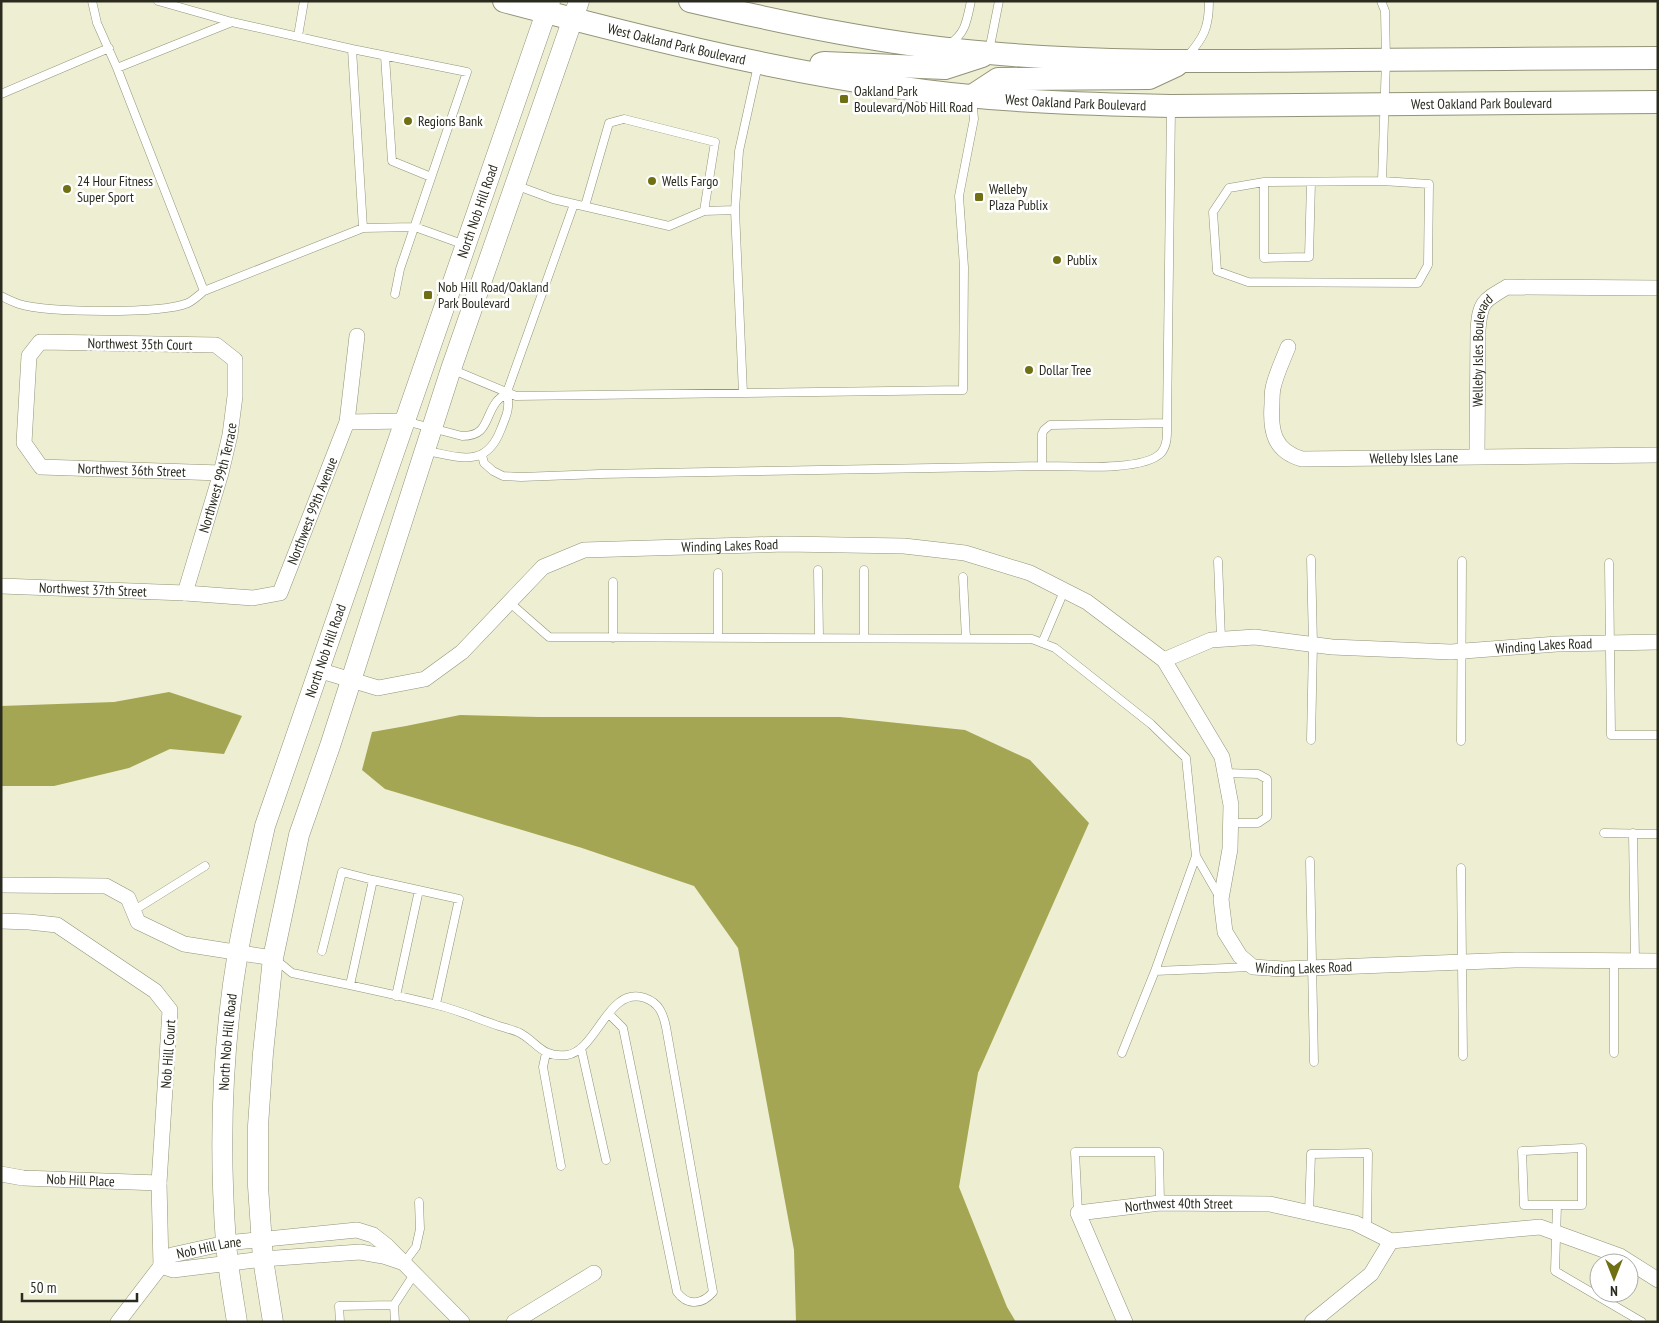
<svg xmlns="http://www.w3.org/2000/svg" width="1659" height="1323" viewBox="0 0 1659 1323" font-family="'PT Sans Narrow',sans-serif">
<rect width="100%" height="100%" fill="#eeefd2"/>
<!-- water -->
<path fill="#a4a653" d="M169 692 242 716 224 754 170 749 129 768 54 786H1V706L114 702Z
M460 715 539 717H840L965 730 1030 760 1089 823 978 1073 959 1187 1007 1307 1016 1322H796L794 1250 738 948 694 886 582 848 385 789 362 770 372 732 406 726Z"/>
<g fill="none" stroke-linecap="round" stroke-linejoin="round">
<defs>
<path id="lane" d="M92 1 97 23 117 68 204 291 363 228 415 227 465 245
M158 1 232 22 352 49 363 228
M1381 1 1385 11 1386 60 1382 181
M298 36 304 1
M949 44C966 34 967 19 971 1
M352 49 467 72 400 269 395 294
M989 51 999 1
M385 56 392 161 431 177
M1187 57C1204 37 1209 28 1209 1
M117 68 232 22
M1 94 109 48
M1264 182 1229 188 1213 212 1217 271 1248 282 1418 283 1428 265 1429 184 1382 181 1264 182V258L1309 257 1311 182
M515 185 553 199 669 226 704 211 735 210 739 151 758 65
M585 206 609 123 624 119 715 142 704 211
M735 210 743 393
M1 296C7 299 13 302 19 304 48 313 162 314 188 303 194 300 199 295 204 291
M451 369 516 396 963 390 964 267 959 196 974 119 972 98
M405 421 462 436C489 436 484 417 497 401 500 398 504 395 507 392L574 204
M1167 423 1050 425 1044 430 1042 434V466C1069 466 1143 472 1161 453 1168 445 1167 433 1167 423L1171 108
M427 451C460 457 486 469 501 429 507 414 510 409 507 392
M482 455 484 463 493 471 503 476 521 477 600 474 1042 466
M1218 561 1221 639
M1609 563 1611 735H1658
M818 570 819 638
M864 570V638
M963 577 966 639
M613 582V638
M509 602 549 637 1032 639 1055 648 1151 724 1186 758 1196 856
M718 638V573
M1042 643 1064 591
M1311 740 1313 644 1311 559
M1461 741 1462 561
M1225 773 1258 774 1267 779V817L1258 823H1230
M1604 833 1658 834
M1633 833 1635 961
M1310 861 1314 1062
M1461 868 1463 1056
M133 911 205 866
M322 951 342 872 373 880
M275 959 292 973C340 983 389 993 437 1005 458 1010 478 1019 499 1026 505 1028 514 1030 520 1033 538 1043 542 1058 567 1055 597 1051 608 985 645 998 659 1003 663 1013 666 1027L713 1292C702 1305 687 1306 677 1292L623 1028 609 1014
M1614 961V1053
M1155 971 1196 856 1219 896
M350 985 373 880 459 899 436 1004
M396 996 419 890
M581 1048 606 1160
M546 1053 543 1067 561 1166
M1122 1053 1155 971 1251 967
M1582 1148V1205H1524L1522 1151Z
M1557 1205 1555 1271 1642 1322
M1078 1213 1075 1152H1159L1160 1203
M1309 1213 1311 1154 1368 1153 1367 1229
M404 1263 416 1247 420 1229 419 1202
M340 1322 339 1306 394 1305
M395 1322 394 1305 415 1273"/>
<g id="street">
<path id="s1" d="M1288 347C1283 360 1276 374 1273 388 1272 393 1272 398 1272 404 1270 431 1274 451 1302 459L1658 455"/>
<path d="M347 422 405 421"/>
<path id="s2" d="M1477 456 1478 330C1480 302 1483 301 1507 287L1658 288"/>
<path id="s3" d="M1 586 185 593 253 598 280 593 347 422 357 336"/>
<path id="s4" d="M185 593 221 473 230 435 235 396V360L216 345 40 342 29 356 24 443 41 467 221 473"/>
<path id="s5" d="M1164 660 1211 640 1255 637 1332 647 1451 652 1557 644 1658 642"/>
<path id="s6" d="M318 670 378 688 425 679 462 652 543 567 584 550 785 544 904 546 965 553 1030 573 1087 602 1164 660 1222 757 1231 805 1230 849 1221 899 1225 932 1240 956 1253 967 1283 969 1515 960 1658 961"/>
<path d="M1 885 106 886 128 898 138 922 184 944 273 958"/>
<path d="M1 921 29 922 57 925 155 991 170 1010 159 1183 161 1266"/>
<path id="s7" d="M1 1174 23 1178 159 1183"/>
<path d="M1391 1241 1540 1227 1620 1256 1658 1280"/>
<path d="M161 1266 173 1270 263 1259 360 1252 383 1256 401 1262"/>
<path id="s8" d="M118 1322 161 1266 172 1255 226 1243 357 1230 373 1235 387 1246 462 1322"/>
<path d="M514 1322 594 1273"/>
<path id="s9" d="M1125 1322 1078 1213 1160 1203 1270 1204 1355 1223 1391 1241 1371 1274 1312 1322"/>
</g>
<g id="secondary">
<path id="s10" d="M237 1322C233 1296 228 1269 226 1243 219 1148 222 1046 238 952 245 910 256 868 265 826L550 1"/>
<path d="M273 1322 263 1259 258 1186V1126L263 1053 273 958 299 835 330 746 451 369 579 1"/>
</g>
<g id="primary">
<path id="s11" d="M504 1C633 35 763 68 896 87 987 101 1079 104 1171 106L1658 102"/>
<path d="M690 1C789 24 888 45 989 53 1109 64 1229 61 1350 60 1453 59 1555 59 1658 58"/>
<path d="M821 64 824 63 945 68 982 56"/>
<path d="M972 96 998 79 1149 78 1177 65"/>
</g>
</defs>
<!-- lane casing -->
<use href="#lane" stroke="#929378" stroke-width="9"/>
<!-- street casing -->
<use href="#street" stroke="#929378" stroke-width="16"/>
<!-- secondary casing -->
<use href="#secondary" stroke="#929378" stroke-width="21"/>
<!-- primary casing -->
<use href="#primary" stroke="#929378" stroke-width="24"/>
<!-- lane -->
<use href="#lane" stroke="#fff" stroke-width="8"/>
<!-- street -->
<use href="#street" stroke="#fff" stroke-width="15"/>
<!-- secondary -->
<use href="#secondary" stroke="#fff" stroke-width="20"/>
<!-- primary -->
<use href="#primary" stroke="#fff" stroke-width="22"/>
</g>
<!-- markers -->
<g fill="#6f7013" stroke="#fff" stroke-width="2">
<rect x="839" y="94" width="10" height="10" rx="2.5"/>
<circle cx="408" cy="121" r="5"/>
<circle cx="652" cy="181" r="5"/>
<circle cx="67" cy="189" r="5"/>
<rect x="974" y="192" width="10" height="10" rx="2.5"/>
<circle cx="1057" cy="260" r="5"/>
<rect x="423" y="290" width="10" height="10" rx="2.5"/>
<circle cx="1029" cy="370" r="5"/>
</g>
<g text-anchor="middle" stroke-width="5" stroke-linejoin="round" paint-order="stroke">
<!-- street labels -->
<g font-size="14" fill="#2a2a1f" stroke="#fff">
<text dy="5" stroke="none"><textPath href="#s11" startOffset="178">West Oakland Park Boulevard</textPath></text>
<text dy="5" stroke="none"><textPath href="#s11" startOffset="582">West Oakland Park Boulevard</textPath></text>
<text dy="5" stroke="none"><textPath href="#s11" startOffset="988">West Oakland Park Boulevard</textPath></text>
<text dy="5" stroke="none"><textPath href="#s10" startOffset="1151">North Nob Hill Road</textPath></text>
<text transform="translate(140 344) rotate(1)" y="5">Northwest 35th Court</text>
<text dy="5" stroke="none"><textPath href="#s2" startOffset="106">Welleby Isles Boulevard</textPath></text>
<text dy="5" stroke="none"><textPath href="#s1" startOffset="241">Welleby Isles Lane</textPath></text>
<text dy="5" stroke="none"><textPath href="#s4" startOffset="665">Northwest 36th Street</textPath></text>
<text dy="5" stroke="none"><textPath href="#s4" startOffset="120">Northwest 99th Terrace</textPath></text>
<text dy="5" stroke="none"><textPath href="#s3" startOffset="368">Northwest 99th Avenue</textPath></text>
<text dy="5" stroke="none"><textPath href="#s6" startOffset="464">Winding Lakes Road</textPath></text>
<text dy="5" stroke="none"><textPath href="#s3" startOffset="92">Northwest 37th Street</textPath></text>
<text dy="5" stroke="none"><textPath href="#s5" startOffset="385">Winding Lakes Road</textPath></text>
<text dy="5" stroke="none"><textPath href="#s10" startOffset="686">North Nob Hill Road</textPath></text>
<text dy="5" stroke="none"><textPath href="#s6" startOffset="1314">Winding Lakes Road</textPath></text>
<text dy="5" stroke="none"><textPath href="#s10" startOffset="281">North Nob Hill Road</textPath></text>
<text transform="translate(168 1054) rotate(-86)" y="5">Nob Hill Court</text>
<text dy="5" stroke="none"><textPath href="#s7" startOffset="80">Nob Hill Place</textPath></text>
<text dy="5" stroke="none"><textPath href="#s9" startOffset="220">Northwest 40th Street</textPath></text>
<text dy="5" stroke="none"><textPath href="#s8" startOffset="124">Nob Hill Lane</textPath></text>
</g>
<!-- poi labels -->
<g font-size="14" fill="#2a2a1f" stroke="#fff" text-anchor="start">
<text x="854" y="96">Oakland Park<tspan x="854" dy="16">Boulevard/Nob Hill Road</tspan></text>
<text x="418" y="126">Regions Bank</text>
<text x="77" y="186">24 Hour Fitness<tspan x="77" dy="16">Super Sport</tspan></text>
<text x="662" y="186">Wells Fargo</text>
<text x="989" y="194">Welleby<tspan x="989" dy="16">Plaza Publix</tspan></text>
<text x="1067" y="265">Publix</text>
<text x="438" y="292">Nob Hill Road/Oakland<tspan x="438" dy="16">Park Boulevard</tspan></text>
<text x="1039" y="375">Dollar Tree</text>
</g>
</g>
<!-- border -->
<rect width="1659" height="1323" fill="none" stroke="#2a2a1f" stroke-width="5"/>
<!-- north arrow -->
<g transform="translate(1614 1278) rotate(180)"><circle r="24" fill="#ffffff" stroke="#aaaaa5"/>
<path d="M0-4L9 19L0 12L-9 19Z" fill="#6f7013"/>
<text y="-8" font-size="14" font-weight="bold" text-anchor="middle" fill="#2a2a1f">N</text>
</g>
<!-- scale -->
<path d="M22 1293v8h115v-8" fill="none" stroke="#2a2a1f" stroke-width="2.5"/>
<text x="30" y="1293" font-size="15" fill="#2a2a1f" stroke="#ffffff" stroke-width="4" paint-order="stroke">50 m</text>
</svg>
